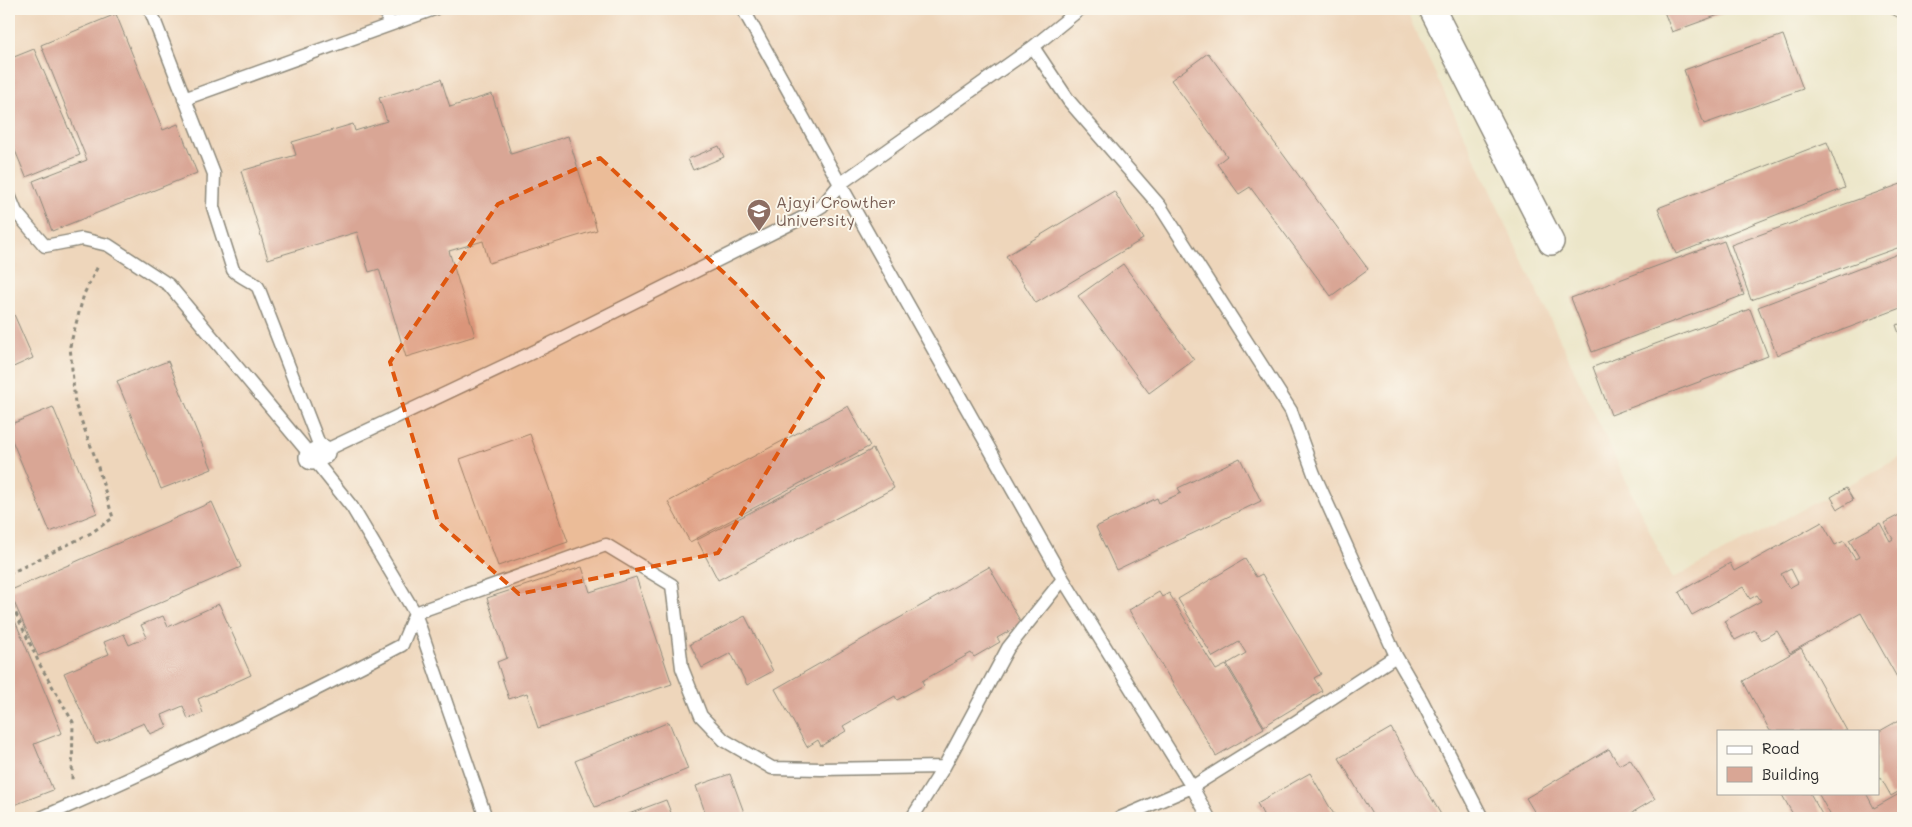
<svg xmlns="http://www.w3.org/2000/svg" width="1912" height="827" viewBox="0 0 1912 827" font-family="Mali,sans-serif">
<rect width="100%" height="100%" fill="#fbf7ec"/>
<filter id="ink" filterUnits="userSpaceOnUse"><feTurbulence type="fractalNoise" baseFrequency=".02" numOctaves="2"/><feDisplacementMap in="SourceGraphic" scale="10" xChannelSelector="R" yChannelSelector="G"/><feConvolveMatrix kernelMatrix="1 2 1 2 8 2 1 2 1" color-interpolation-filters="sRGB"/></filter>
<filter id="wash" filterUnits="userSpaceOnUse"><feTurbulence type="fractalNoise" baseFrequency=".0096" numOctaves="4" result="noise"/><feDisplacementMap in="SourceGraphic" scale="20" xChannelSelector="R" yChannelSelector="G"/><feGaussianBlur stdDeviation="1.12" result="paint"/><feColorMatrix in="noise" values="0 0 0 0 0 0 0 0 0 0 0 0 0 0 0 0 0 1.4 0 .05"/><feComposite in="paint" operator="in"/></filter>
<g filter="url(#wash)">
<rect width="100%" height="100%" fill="#ece6c9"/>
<!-- built -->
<path fill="#eed6bb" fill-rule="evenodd" d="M9 9H1405L1672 579 1903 456V818H9ZM1718 731H1878V793H1718Z"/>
<g id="blocks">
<!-- building -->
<path fill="#d9a695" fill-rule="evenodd" d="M1663 9H1735L1672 32Z
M1882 9H1903V20Z
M116 14 163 130 178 124 197 173 52 231 33 181 87 160 41 45Z
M1783 35 1803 89 1704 124 1684 70Z
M34 49 80 155 26 177 9 136V59Z
M1208 53 1368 269 1331 296 1250 187 1239 194 1217 164 1227 156 1171 80Z
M441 79 450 107 492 94 511 154 568 136 597 230 489 263 483 241 449 251 475 336 406 357 379 269 369 272 357 232 268 259 241 171 296 155 292 142 353 124 355 131 387 121 379 98Z
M1827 142 1845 188 1676 254 1658 208Z
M719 146 724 157 693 170 688 159Z
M1901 184 1903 191V246L1751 300 1731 245Z
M1114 191 1143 239 1036 303 1006 256Z
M1724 241 1744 295 1592 352 1571 298Z
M1903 252V307L1777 355 1758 307Z
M1123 264 1194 360 1149 393 1078 296Z
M9 303 33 358 9 369Z
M1750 309 1768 356 1611 415 1593 367Z
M1903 323V344L1896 325Z
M168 361 212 469 161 489 117 381Z
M848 406 870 446 690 542 668 502Z
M53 407 97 513 50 532 9 433V425Z
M530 434 568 542 498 566 460 459Z
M873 449 894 488 718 580 697 540Z
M1240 458 1261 501 1116 570 1096 527 1157 498 1159 503 1181 493 1178 488Z
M1846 488 1853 500 1838 509 1831 497Z
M212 502 241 567 38 656 9 591Z
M1903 513V688L1861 613 1790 653 1777 631 1761 640 1755 630 1735 640 1724 621 1761 601 1757 595 1750 599 1743 587 1692 615 1679 592 1730 563 1734 571 1822 522 1835 545 1844 541 1855 559 1859 557 1849 540 1880 523 1890 541 1893 539 1884 523ZM1791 569 1798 583 1789 588 1781 574Z
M1245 559 1256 577 1262 574 1321 674 1314 678 1322 691 1264 726 1227 664 1246 653 1239 642 1213 657 1178 599Z
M582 567 590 592 636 577 672 684 538 728 527 693 509 699 497 662 507 658 487 598Z
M989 567 1022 624 997 638 1000 642 974 657 971 653 922 681 924 685 897 700 895 696 843 726 846 731 821 746 818 740 807 747 775 689Z
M1159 592 1162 597 1169 593 1216 670 1226 665 1264 728 1216 756 1129 610Z
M219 604 251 675 198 699 203 713 188 719 183 706 162 715 167 727 150 734 144 723 96 744 64 673 109 654 104 642 124 634 129 645 147 637 141 625 163 616 168 627Z
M13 616 62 733 34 744 53 790 9 807V618Z
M745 616 773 671 747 685 731 653 702 668 690 644Z
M1801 648 1847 731H1770L1743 681Z
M1903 718V763L1897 767 1903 779V789L1891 796 1881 778 1878 780V732Z
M669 722 688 769 595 807 575 761Z
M1391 728 1443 818H1374L1339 758Z
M1609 749 1619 765 1630 759 1655 799 1623 818H1538L1526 798Z
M1310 773 1336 818H1265L1257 803Z
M730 774 746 818H707L696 786Z
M1781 793H1810L1824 818H1795Z
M1818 793H1866L1874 808 1899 794 1903 802V818H1832Z
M666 800 673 818H618Z"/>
</g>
</g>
<g filter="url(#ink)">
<use href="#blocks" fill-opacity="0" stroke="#8c887a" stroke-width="1"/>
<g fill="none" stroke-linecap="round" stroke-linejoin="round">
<defs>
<path id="service" d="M150 9 214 174 213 207 233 270C241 278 251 280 258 287L322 452 546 346 806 216 822 206 840 184 1033 47 1080 9
M385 9 389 24
M743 9 840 184 1063 579 1192 787 1209 818
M1033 47 1069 101 1160 206 1291 411 1314 474 1396 656 1422 701 1482 818
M184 99 434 9
M9 195 16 212 45 246 82 239 108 245 169 285 312 457 352 507 415 613 486 818
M41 818C164 765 284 707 402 645L415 613 606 545 672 585 682 668 701 716 724 740 772 768 821 769 944 767
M912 818 944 767 1008 648 1063 579
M1120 818 1192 787 1288 727 1396 656"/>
<path id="minor" d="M1432 9 1551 242
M312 457 322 452"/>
</defs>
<!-- service casing -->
<use href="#service" stroke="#8c887a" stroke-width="15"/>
<!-- minor casing -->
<use href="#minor" stroke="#8c887a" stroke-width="28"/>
<!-- path -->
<path stroke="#8c887a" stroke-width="3" stroke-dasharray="4 4" stroke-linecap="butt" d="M9 574 91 533 113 518 95 457 75 404 70 346 84 294 98 266
M9 599 40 665 73 722 72 780"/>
<!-- service -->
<use href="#service" stroke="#fff" stroke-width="12"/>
<!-- minor -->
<use href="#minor" stroke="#fff" stroke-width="25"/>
</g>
</g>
<!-- marked area -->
<path fill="#df570e" fill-opacity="0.2" stroke="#df570e" stroke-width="4" stroke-dasharray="10 6" stroke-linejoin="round" d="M600 158 737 285 823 378 718 553 519 594 438 522 390 362 498 204Z"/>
<!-- icons -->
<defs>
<symbol id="university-pin" viewBox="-11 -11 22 30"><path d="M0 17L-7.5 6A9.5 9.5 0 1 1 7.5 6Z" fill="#8d6e63" stroke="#fbf7ec"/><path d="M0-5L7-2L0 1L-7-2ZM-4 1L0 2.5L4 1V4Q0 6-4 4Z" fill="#fff"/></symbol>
</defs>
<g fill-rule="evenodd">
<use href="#university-pin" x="745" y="197" width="28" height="38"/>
</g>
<g text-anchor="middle" stroke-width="4" stroke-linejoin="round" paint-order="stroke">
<!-- education labels -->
<g font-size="16" fill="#785e54" stroke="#fbf7ec" text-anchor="start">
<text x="776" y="208">Ajayi Crowther<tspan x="776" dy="18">University</tspan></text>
</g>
</g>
<!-- margin -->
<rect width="1912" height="827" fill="none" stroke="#fbf7ec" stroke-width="30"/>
<!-- legend -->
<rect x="1717" y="730" width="162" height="65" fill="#fbf7ec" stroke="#a8a59f"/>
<rect x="1727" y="746" width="25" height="8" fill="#ffffff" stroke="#a8a59f"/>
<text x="1762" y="754" font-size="15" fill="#2b2b2b">Road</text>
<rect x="1727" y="767" width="25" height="15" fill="#d9a695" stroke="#a8a59f"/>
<text x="1762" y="780" font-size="15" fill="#2b2b2b">Building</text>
</svg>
